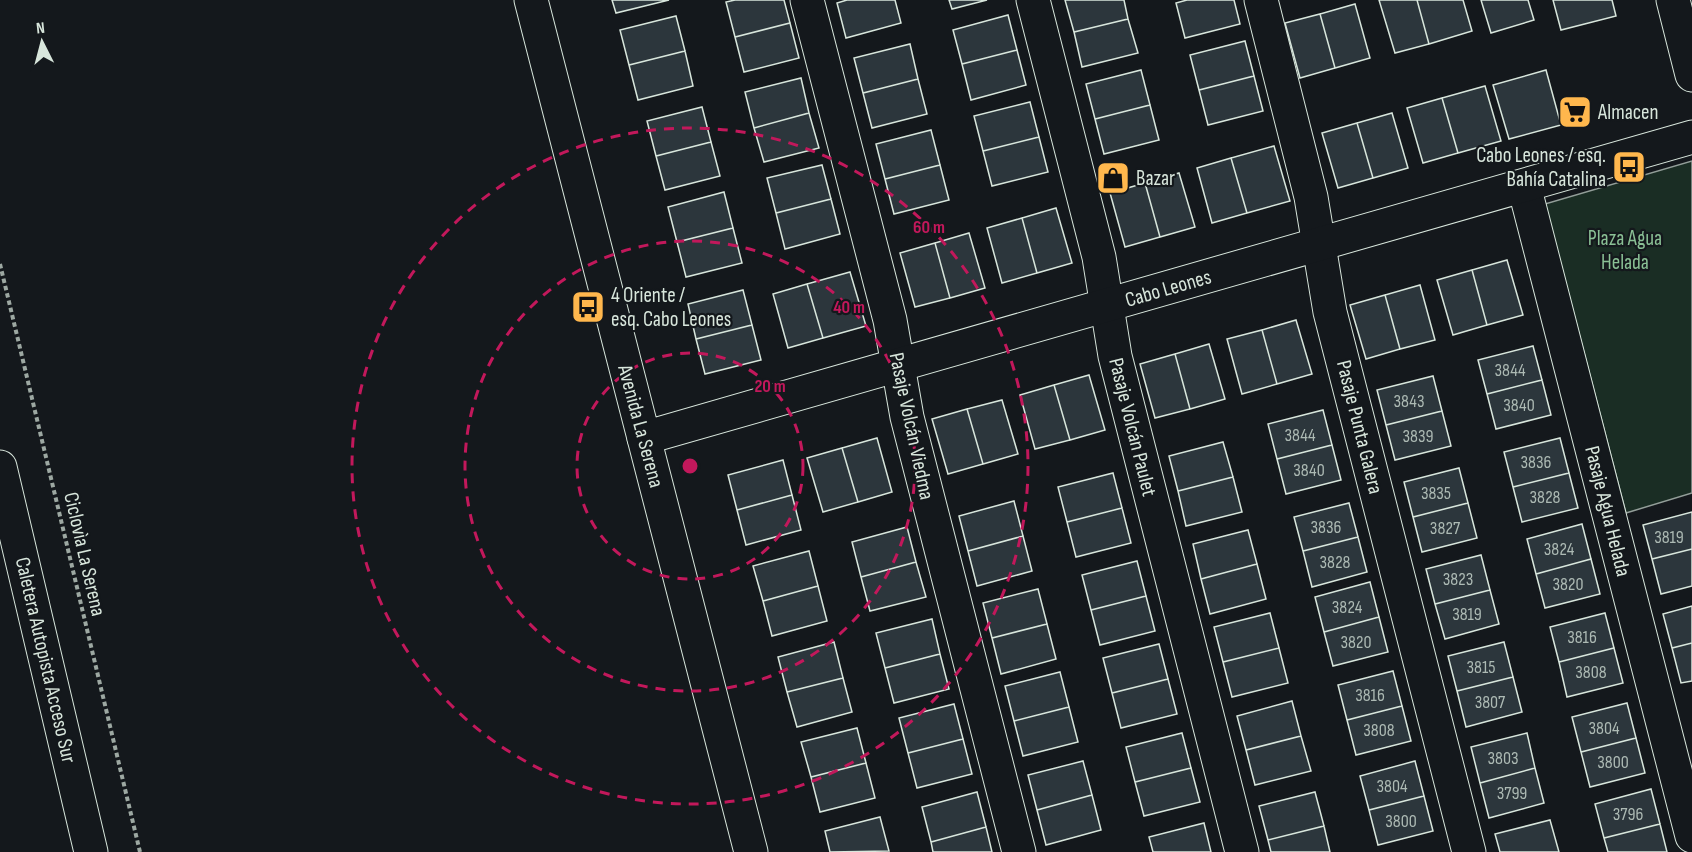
<svg xmlns="http://www.w3.org/2000/svg" width="1692" height="852" viewBox="0 0 1692 852" font-family="'Sofia Sans Condensed',sans-serif">
<rect width="100%" height="100%" fill="#14181c"/>
<!-- green -->
<path fill="#1a2d24" stroke="#939e99" stroke-width="1.5" d="M1692 161V493L1626 513 1545 204Z"/>
<!-- building -->
<path fill="#2c363c" stroke="#d8e6dc" stroke-width="1.5" d="M612 0H669L616 13Z
M735 0H784L790 23 735 37 726 2Z
M847 0H895L901 23 846 38 837 3Z
M949 0H987L952 9Z
M1065 0H1124L1128 19 1074 32Z
M1187 0H1234L1240 24 1185 38 1176 3Z
M1379 0H1417L1429 44 1395 53Z
M1417 0H1463L1472 31 1429 44Z
M1481 0H1528L1534 20 1491 33Z
M1553 0H1612L1616 16 1561 30Z
M1355 4 1370 58 1335 68 1320 14Z
M1320 14 1335 68 1300 78 1285 23Z
M1008 15 1017 50 962 64 953 30Z
M676 16 685 51 629 65 620 30Z
M1128 19 1138 53 1082 67 1074 32Z
M790 23 799 58 744 72 735 37Z
M1245 41 1254 76 1199 90 1190 55Z
M910 44 918 79 863 93 854 58Z
M1017 50 1026 85 971 100 962 64Z
M685 51 693 86 638 100 629 65Z
M1141 70 1150 105 1095 119 1086 84Z
M1546 70 1561 125 1509 139 1493 85Z
M1254 76 1263 111 1208 125 1199 90Z
M801 78 809 113 754 128 745 92Z
M918 79 927 114 872 128 863 93Z
M1485 86 1501 141 1458 153 1442 98Z
M1442 98 1458 153 1423 163 1407 108Z
M1030 102 1039 137 983 151 974 116Z
M1150 105 1159 140 1104 154 1095 119Z
M702 107 711 142 656 156 647 121Z
M809 113 819 148 764 162 754 128Z
M1392 113 1408 168 1373 178 1357 123Z
M1357 123 1373 178 1338 188 1322 133Z
M931 130 940 165 885 179 876 144Z
M1039 137 1048 172 992 186 983 151Z
M711 142 720 176 665 190 656 156Z
M1274 146 1290 201 1247 213 1231 158Z
M1231 158 1247 213 1212 223 1197 168Z
M822 165 831 199 776 213 767 178Z
M940 165 949 200 894 214 885 179Z
M1179 173 1195 227 1160 237 1145 183Z
M1145 183 1160 237 1125 247 1110 193Z
M724 192 733 228 677 242 668 207Z
M831 199 840 234 785 249 776 213Z
M1056 208 1072 263 1037 273 1022 218Z
M1022 218 1037 273 1002 283 987 228Z
M733 228 742 263 686 277 677 242Z
M969 233 985 288 950 298 935 243Z
M935 243 950 298 915 307 900 253Z
M1507 260 1523 315 1487 325 1472 270Z
M1472 270 1487 325 1453 335 1437 280Z
M850 272 866 326 823 338 807 284Z
M807 284 823 338 788 348 773 294Z
M1420 285 1435 340 1400 349 1385 295Z
M743 290 752 325 696 339 688 304Z
M1385 295 1400 349 1366 359 1350 305Z
M1296 320 1312 374 1277 384 1262 330Z
M752 325 761 360 705 374 696 339Z
M1262 330 1277 384 1242 394 1227 339Z
M1209 344 1225 399 1190 409 1175 354Z
M1533 346 1542 380 1487 394 1478 360Z
M1175 354 1190 409 1155 418 1140 364Z
M1089 375 1105 430 1070 440 1054 385Z
M1433 376 1442 411 1386 425 1377 390Z
M1542 380 1551 415 1496 429 1487 394Z
M1054 385 1070 440 1035 449 1020 395Z
M1002 400 1018 454 983 464 967 409Z
M967 409 983 464 948 474 932 419Z
M1323 410 1332 445 1277 459 1268 424Z
M1442 411 1451 446 1395 460 1386 425Z
M877 438 892 492 858 502 842 448Z
M1560 438 1569 473 1513 487 1504 452Z
M1223 442 1233 477 1178 491 1169 456Z
M1332 445 1341 480 1286 494 1277 459Z
M842 448 858 502 823 512 807 458Z
M783 460 792 495 737 510 728 475Z
M1459 468 1468 503 1413 517 1404 482Z
M1113 473 1122 508 1067 522 1058 487Z
M1569 473 1578 508 1522 522 1513 487Z
M1233 477 1242 512 1186 526 1178 491Z
M792 495 801 530 746 545 737 510Z
M1014 501 1023 536 968 551 959 516Z
M1349 503 1358 537 1303 551 1294 517Z
M1468 503 1477 538 1422 552 1413 517Z
M1122 508 1131 543 1076 557 1067 522Z
M1692 512V549L1652 559 1643 525Z
M1582 524 1591 559 1536 574 1527 539Z
M907 527 916 562 861 577 852 542Z
M1248 530 1257 564 1201 579 1193 544Z
M1023 536 1032 571 977 586 968 551Z
M1358 537 1367 572 1312 587 1303 551Z
M1692 549V586L1661 594 1652 559Z
M809 551 818 586 763 601 753 566Z
M1481 555 1490 590 1435 604 1426 569Z
M1591 559 1600 594 1545 608 1536 574Z
M1137 561 1146 596 1091 610 1082 575Z
M916 562 926 597 870 611 861 577Z
M1257 564 1266 599 1210 614 1201 579Z
M1370 582 1379 617 1324 632 1315 597Z
M818 586 827 621 772 636 763 601Z
M1038 589 1047 624 992 638 983 603Z
M1490 590 1499 624 1445 639 1435 604Z
M1146 596 1155 631 1100 645 1091 610Z
M1692 606V643L1672 648 1663 614Z
M1270 613 1279 648 1223 662 1214 627Z
M1605 613 1614 648 1559 662 1550 627Z
M1379 617 1388 652 1333 666 1324 632Z
M932 619 940 654 885 668 876 633Z
M1047 624 1056 659 1001 674 992 638Z
M834 642 843 678 787 692 778 657Z
M1504 642 1513 677 1457 691 1448 656Z
M1692 643V681L1681 683 1672 648Z
M1159 644 1168 679 1112 693 1103 658Z
M1279 648 1288 683 1232 697 1223 662Z
M1614 648 1623 683 1567 697 1559 662Z
M940 654 949 689 894 703 885 668Z
M1393 671 1402 706 1347 720 1338 685Z
M1060 672 1069 707 1014 721 1005 686Z
M1513 677 1522 712 1466 727 1457 691Z
M843 678 852 712 797 727 787 692Z
M1168 679 1177 714 1121 728 1112 693Z
M1292 701 1301 736 1246 750 1237 716Z
M1627 703 1636 738 1581 752 1572 717Z
M954 704 963 739 908 753 899 718Z
M1402 706 1411 741 1356 755 1347 720Z
M1069 707 1078 742 1023 756 1014 721Z
M857 728 866 763 811 777 801 742Z
M1182 733 1191 768 1135 782 1126 747Z
M1527 733 1535 768 1480 783 1471 747Z
M1301 736 1311 771 1255 785 1246 750Z
M1636 738 1645 773 1590 787 1581 752Z
M963 739 972 774 917 788 908 753Z
M1083 761 1092 795 1037 810 1028 775Z
M1415 761 1424 796 1369 810 1360 776Z
M866 763 875 798 820 812 811 777Z
M1191 768 1200 802 1144 816 1135 782Z
M1535 768 1544 803 1489 818 1480 783Z
M1651 789 1660 824 1604 838 1595 804Z
M977 792 986 827 931 842 922 807Z
M1315 792 1324 826 1268 840 1259 806Z
M1092 795 1101 830 1046 845 1037 810Z
M1424 796 1433 831 1378 845 1369 810Z
M880 817 889 851 830 852 825 831Z
M1550 820 1559 852H1500L1495 834Z
M1204 823 1211 852H1153L1149 837Z
M1660 824 1667 852H1608L1604 838Z
M1324 826 1330 852H1271L1268 840Z
M986 827 992 852H933L931 842Z"/>
<g fill="none" stroke-linecap="round" stroke-linejoin="round">
<defs>
<path id="street" d="M807 0 890 320 907 417 1019 852
M1033 0 1099 257 1115 356 1242 852
M1261 0 1311 197 1330 312 1469 852
M1524 186 1692 836
M644 438 751 852"/>
<path id="secondary" d="M531 0 644 438 1692 137
M1673 0 1692 75
M0 467 91 852"/>
</defs>
<!-- street casing -->
<use href="#street" stroke="#d8e6dc" stroke-width="35"/>
<!-- secondary casing -->
<use href="#secondary" stroke="#d8e6dc" stroke-width="35"/>
<!-- path -->
<path stroke="#9da8a2" stroke-width="4" stroke-dasharray="4.5 3" stroke-linecap="butt" d="M0 264 140 852"/>
<!-- street -->
<use href="#street" stroke="#14181c" stroke-width="33"/>
<!-- secondary -->
<use href="#secondary" stroke="#14181c" stroke-width="33"/>
</g>
<!-- distance rings -->
<g fill="none" stroke="#c2185b" stroke-width="3" stroke-dasharray="10 8">
<circle cx="690" cy="466" r="113"/>
<circle cx="690" cy="466" r="225"/>
<circle cx="690" cy="466" r="338"/>
</g>
<!-- icons -->
<defs>
<symbol id="supermarket-square" viewBox="-11 -11 22 22"><rect x="-9" y="-9" width="18" height="18" rx="4" fill="#ffb74d" stroke="#14181c"/><path d="M-6-5.5h2.5l.6 2H6L4.5 2H-2.5L-4.4-4H-6ZM-1.5 3.2a1.3 1.3 0 1 0 .1 0ZM3 3.2a1.3 1.3 0 1 0 .1 0Z" fill="#111"/></symbol>
<symbol id="bus-square" viewBox="-11 -11 22 22"><rect x="-9" y="-9" width="18" height="18" rx="4" fill="#ffb74d" stroke="#14181c"/><path d="M-5-6H5V4H4V6H2V4H-2V6H-4V4H-5ZM-3.5-4V0h7V-4ZM-3.5 1.2v1.5H-2V1.2ZM2 1.2v1.5H3.5V1.2Z" fill="#111"/></symbol>
<symbol id="shop-square" viewBox="-11 -11 22 22"><rect x="-9" y="-9" width="18" height="18" rx="4" fill="#ffb74d" stroke="#14181c"/><path d="M-5-2.5h2.3a2.7 3.5 0 0 1 5.4 0H5L5.5 6h-11ZM-1.5-2.5h3a1.5 2.3 0 0 0-3 0Z" fill="#111"/></symbol>
</defs>
<g fill-rule="evenodd">
<use href="#supermarket-square" x="1556" y="93" width="38" height="38"/>
<use href="#bus-square" x="1610" y="148" width="38" height="38"/>
<use href="#shop-square" x="1094" y="159" width="38" height="38"/>
<use href="#bus-square" x="569" y="288" width="38" height="38"/>
</g>
<g text-anchor="middle" stroke-width="4.5" stroke-linejoin="round" paint-order="stroke">
<!-- number labels -->
<g font-size="18" fill="#adbab4">
<text x="1510" y="376">3844</text>
<text x="1409" y="407">3843</text>
<text x="1519" y="411">3840</text>
<text x="1300" y="441">3844</text>
<text x="1418" y="442">3839</text>
<text x="1536" y="468">3836</text>
<text x="1309" y="476">3840</text>
<text x="1436" y="499">3835</text>
<text x="1545" y="503">3828</text>
<text x="1326" y="533">3836</text>
<text x="1445" y="534">3827</text>
<text x="1669" y="543">3819</text>
<text x="1559" y="555">3824</text>
<text x="1335" y="568">3828</text>
<text x="1458" y="585">3823</text>
<text x="1568" y="590">3820</text>
<text x="1347" y="613">3824</text>
<text x="1467" y="620">3819</text>
<text x="1582" y="643">3816</text>
<text x="1356" y="648">3820</text>
<text x="1481" y="673">3815</text>
<text x="1591" y="678">3808</text>
<text x="1370" y="701">3816</text>
<text x="1490" y="708">3807</text>
<text x="1604" y="734">3804</text>
<text x="1379" y="736">3808</text>
<text x="1503" y="764">3803</text>
<text x="1613" y="768">3800</text>
<text x="1392" y="792">3804</text>
<text x="1512" y="799">3799</text>
<text x="1628" y="820">3796</text>
<text x="1401" y="827">3800</text>
</g>
<!-- poi labels -->
<g font-size="21" fill="#d8e6dc" stroke="#14181c" text-anchor="start">
<text x="1598" y="119">Almacen</text>
<text x="1606" y="162" text-anchor="end">Cabo Leones / esq.<tspan x="1606" dy="24">Bahía Catalina</tspan></text>
<text x="1136" y="185">Bazar</text>
<text x="611" y="302">4 Oriente /<tspan x="611" dy="24">esq. Cabo Leones</tspan></text>
</g>
<!-- park labels -->
<g font-size="21" fill="#8ac095" stroke="#14181c">
<text x="1625" y="245">Plaza Agua<tspan x="1625" dy="24">Helada</tspan></text>
</g>
<!-- street labels -->
<g font-size="21" fill="#d8e6dc" stroke="#14181c">
<text transform="translate(1168 288) rotate(-16)" y="7">Cabo Leones</text>
<text transform="translate(641 426) rotate(75)" y="7">Avenida La Serena</text>
<text transform="translate(912 426) rotate(78)" y="7">Pasaje Volcán Viedma</text>
<text transform="translate(1133 427) rotate(76)" y="7">Pasaje Volcán Paulet</text>
<text transform="translate(1360 427) rotate(76)" y="7">Pasaje Punta Galera</text>
<text transform="translate(1608 511) rotate(76)" y="7">Pasaje Agua Helada</text>
<text transform="translate(85 554) rotate(77)" y="7">Ciclovìa La Serena</text>
<text transform="translate(46 660) rotate(77)" y="7">Caletera Autopista Acceso Sur</text>
</g>
</g>
<circle cx="690" cy="466" r="9" fill="#c2185b" stroke="#14181c" stroke-width="3"/>
<g font-size="18" text-anchor="middle" font-weight="bold" fill="#c2185b" stroke="#14181c" stroke-width="4.5" stroke-linejoin="round" paint-order="stroke">
<text x="929" y="233">60 m</text>
<text x="849" y="313">40 m</text>
<text x="770" y="392">20 m</text>
</g>
<!-- north arrow -->
<g transform="translate(42 42) rotate(354)" stroke="#14181c" stroke-width="4.5" paint-order="stroke">
<path d="M0-4.5L10 22L0 15L-10 22Z" fill="#d8e6dc"/>
<text y="-9" font-size="16" font-weight="bold" text-anchor="middle" fill="#d8e6dc">N</text>
</g>
</svg>
